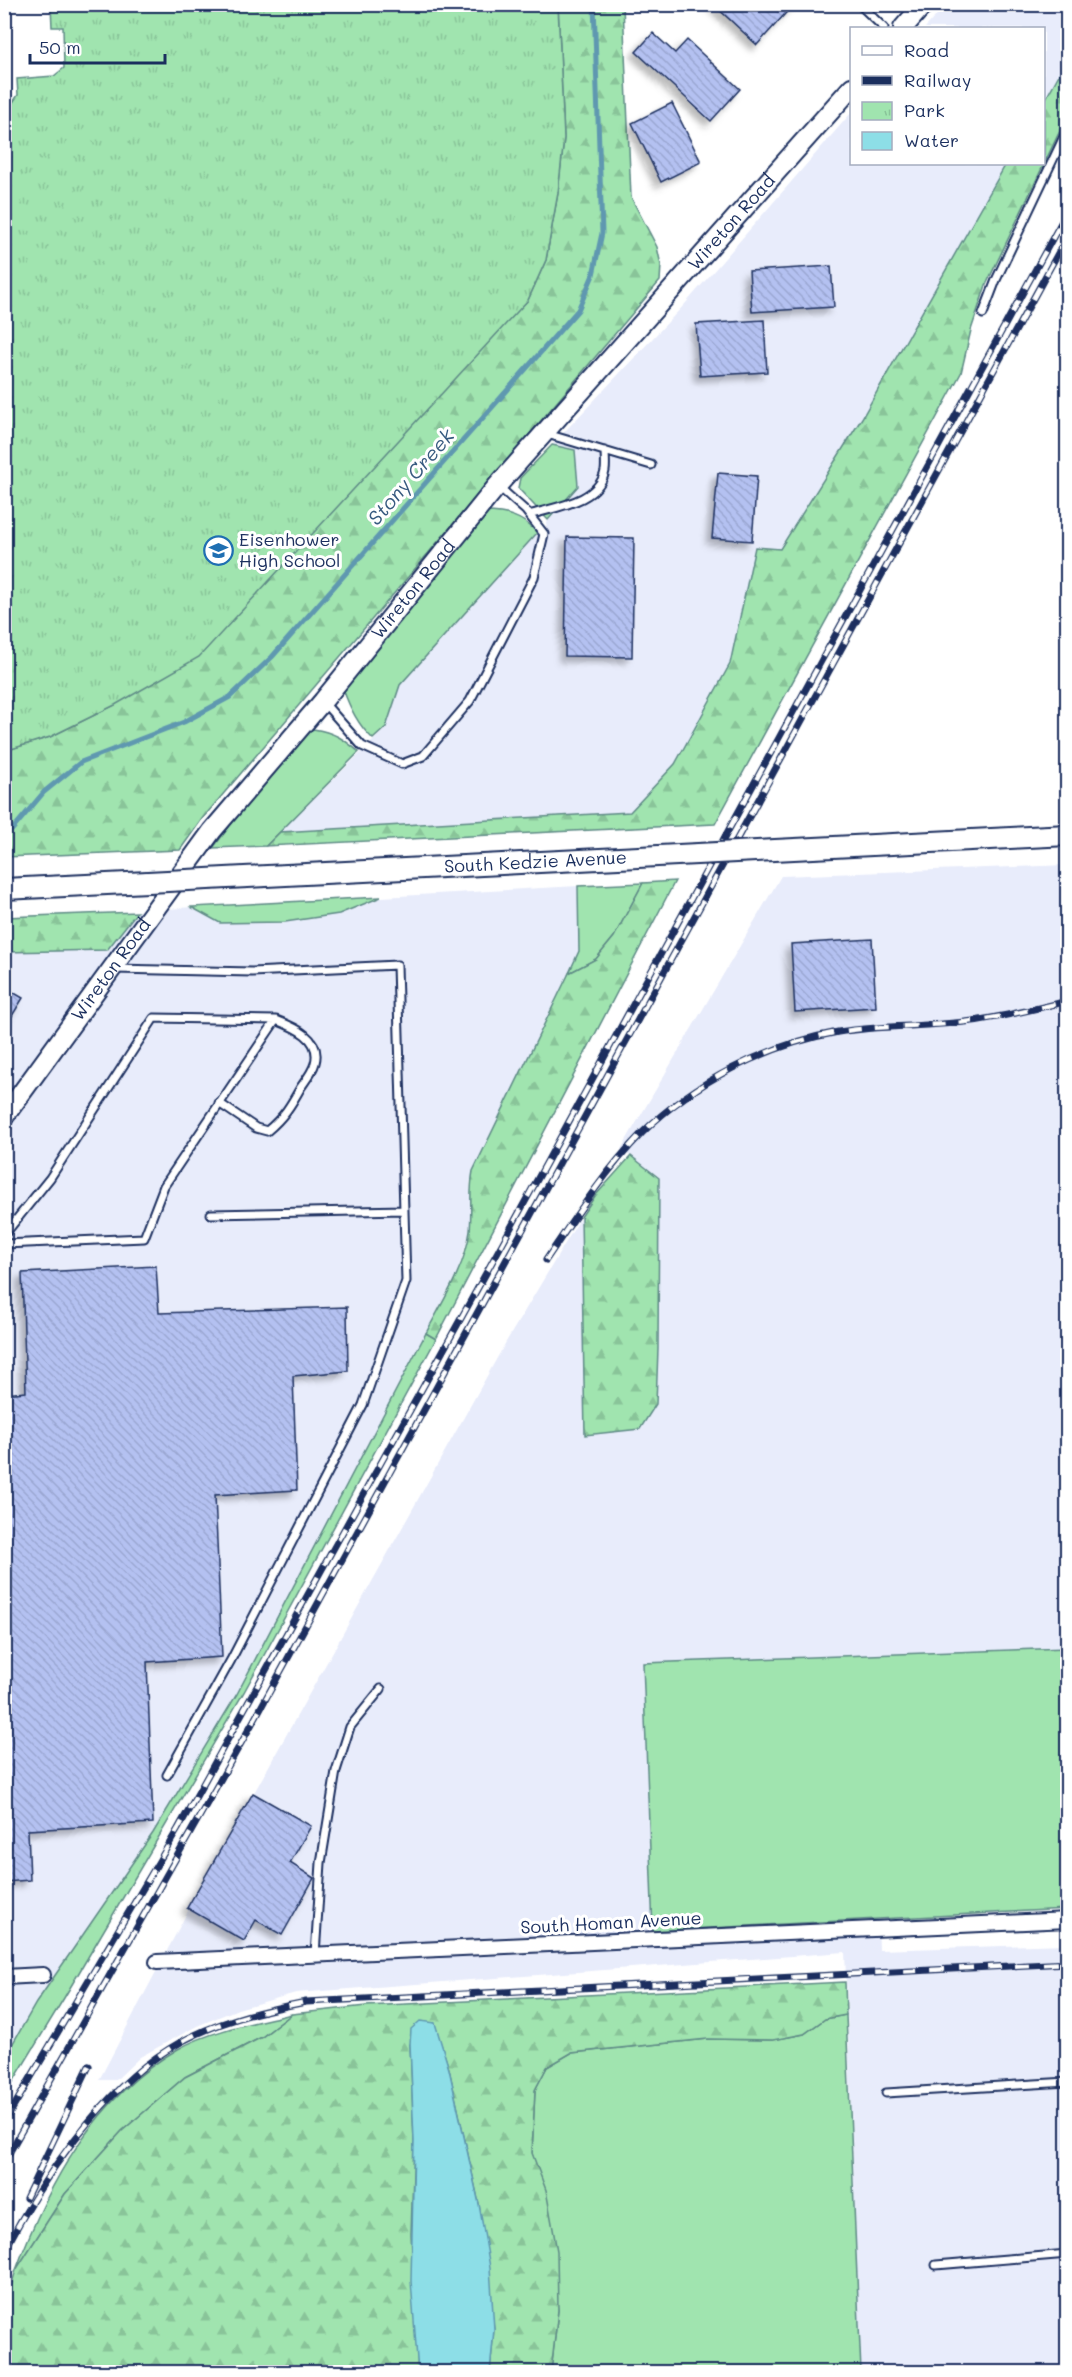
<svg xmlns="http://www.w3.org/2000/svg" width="1072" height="2377" viewBox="0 0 1072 2377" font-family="Mali,sans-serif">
<defs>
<pattern id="forest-firs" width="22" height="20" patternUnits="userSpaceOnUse" patternTransform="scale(1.5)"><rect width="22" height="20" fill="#a0e4af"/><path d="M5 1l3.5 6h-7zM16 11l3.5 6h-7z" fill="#89c499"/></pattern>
<pattern id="park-tufts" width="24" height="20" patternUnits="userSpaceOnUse" patternTransform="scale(1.5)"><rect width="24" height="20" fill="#a0e4af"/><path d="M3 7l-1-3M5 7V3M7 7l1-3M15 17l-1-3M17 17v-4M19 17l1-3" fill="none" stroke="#89c499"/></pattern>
<pattern id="building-back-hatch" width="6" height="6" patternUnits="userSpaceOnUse" patternTransform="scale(1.5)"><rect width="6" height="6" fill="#b4c1f1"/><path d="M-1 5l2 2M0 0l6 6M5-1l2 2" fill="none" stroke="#9aa6d1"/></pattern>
<filter id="shadow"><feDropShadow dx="-5.5" dy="5.5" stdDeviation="3" flood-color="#0004"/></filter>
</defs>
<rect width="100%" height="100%" fill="#fff"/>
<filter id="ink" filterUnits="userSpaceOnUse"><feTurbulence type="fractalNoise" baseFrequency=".0167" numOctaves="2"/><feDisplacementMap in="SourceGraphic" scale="12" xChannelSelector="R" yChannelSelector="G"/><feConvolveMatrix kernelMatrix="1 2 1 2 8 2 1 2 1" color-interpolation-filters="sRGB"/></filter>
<g filter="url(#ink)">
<!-- built -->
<path fill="#e8ecfb" d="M946 5H1067V60L1044 102V28H925Z
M851 113 852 164H1006L862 418 779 550 755 547 730 664 675 764 629 813 280 832 386 728 400 685 537 533 544 534 548 520 578 486 575 451 552 445 685 304Z
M1067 865V1648L643 1664 653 1931 878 1918 879 1950 1067 1944V2372H861L845 1952 296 1993 238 2009 197 2026 140 2057 116 2080H99L189 1909 506 1342 581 1217 585 1435 659 1178 621 1149 781 876Z
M578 886 579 951 473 1171 470 1183V1232L457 1273 237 1694 153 1833 36 2003 5 2057V952L107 950 137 912 191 907 202 914H339L381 897Z"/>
<!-- grass -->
<path fill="#a0e4af" stroke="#5e8a86" stroke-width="1.5" d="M552 445 575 450 578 486 548 520 518 488 520 478Z
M485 512C505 512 523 516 537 533L400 685 386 727 373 739C358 725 350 708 343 689Z
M313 729C334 732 344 739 359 752L266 846 213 848 302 730Z
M643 883 614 937 596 959 569 973 579 951 578 886Z
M381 897 339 914 285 922 220 923 191 907Z
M426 1333 436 1339 244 1692 64 1998 5 2095V2057L36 2003 153 1833 237 1694Z
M1067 1648V1909L653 1931 643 1663Z
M292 2014 262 2037 185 2077 122 2131 65 2194 16 2270C48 2183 95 2097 178 2049 212 2030 254 2023 292 2014Z
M846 2015 861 2372H551L558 2310 532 2153 535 2090 547 2067 571 2053 708 2039 773 2040 804 2034 825 2019Z"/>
<!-- forest -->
<path fill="url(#forest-firs)" stroke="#5e8a86" stroke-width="1.5" d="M558 5H623L631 197 657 247 661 265 660 281 202 819 180 850 5 857 4 751 50 737 115 705 528 300 546 260 558 193 564 138Z
M1067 60V116L986 285 971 330 961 373 715 824 266 846 280 832 630 812 675 764 730 664 755 547 780 549 862 418 1006 164H1044V102Z
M675 881 436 1339 426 1333C443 1301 465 1267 470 1231 472 1211 469 1191 473 1171L569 973 596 959 614 937 643 883Z
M137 912 107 950 5 952V917Z
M631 1156 659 1178 658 1349 656 1404 640 1429 585 1435 581 1217 595 1196Z
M845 1982 846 2015 825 2019 804 2034 773 2040 708 2039 571 2053 547 2067 535 2090 532 2153 546 2190 557 2251 558 2310 551 2372H490L494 2329 479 2204 449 2069 434 2023 410 2044 414 2141 411 2234 418 2372H5L4 2309 16 2270 65 2194 122 2131 185 2077 262 2037 292 2014 366 2006Z"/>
<!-- park -->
<path fill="url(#park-tufts)" stroke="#5e8a86" stroke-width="1.5" d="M51 5H558L564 138 558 193 546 260 528 300 199 657 115 705 50 737 5 751V114L18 95 17 79 54 76 64 68 63 27H52Z"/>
<!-- water -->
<path fill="#8ddee7" stroke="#5f98b0" stroke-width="1.5" d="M420 2021 435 2023 449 2069 479 2204 490 2267 494 2329 490 2372H418L411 2281 414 2141 410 2044 411 2029Z"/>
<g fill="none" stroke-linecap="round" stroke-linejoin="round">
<!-- stream -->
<path stroke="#5f98b0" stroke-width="5" d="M12 830 44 792 81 762 184 722 230 697 272 657 578 310 593 275 602 233 594 4"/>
</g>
<!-- building -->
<path fill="url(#building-back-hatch)" stroke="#1b2f5e" stroke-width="1.5" filter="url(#shadow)" d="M713 4H794L757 45Z
M653 33 675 53 687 40 740 89 711 121 636 52Z
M672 103 701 162 661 182 632 123Z
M831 266 834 307 752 312 749 271Z
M764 320 767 372 700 376 696 324Z
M718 473 757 476 752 541 712 538Z
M567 537 634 538 632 657 565 656Z
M872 939 876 1007 795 1012 791 944Z
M4 987 23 998 4 1029Z
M156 1266 159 1313 347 1307 348 1371 293 1376 297 1490 215 1495 222 1657 147 1662 153 1823 28 1830 30 1880 4 1882V1394L26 1392 22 1273Z
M253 1793 311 1826 290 1863 314 1878 282 1935 256 1920 244 1941 187 1908Z"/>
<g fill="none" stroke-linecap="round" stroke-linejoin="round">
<defs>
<path id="service" d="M859 4 884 28
M983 314 996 280 1068 128
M547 434 651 465
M529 515C555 507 599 502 605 471 606 465 605 457 605 451
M324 703 362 746 402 764 423 756 470 701 534 577 544 534 526 511 499 487
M115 969 252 972 397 965 406 1281 363 1405 231 1660 167 1775
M219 1103 256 1128 267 1131C284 1117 291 1105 301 1087 306 1080 313 1071 315 1063 322 1038 294 1027 276 1020
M211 1214 404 1210
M4 1235 50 1178 154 1018 276 1020 164 1186 144 1238 4 1244
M315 1955 321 1863 336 1771 350 1727 381 1689
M886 2093 1068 2082
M936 2265 1068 2254"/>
<path id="minor" d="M157 1962 1068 1920
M4 1977 43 1975"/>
<g id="tertiary">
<path d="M903 28 924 4"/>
<path id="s1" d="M4 1117 212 831 323 701 498 485 852 87"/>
</g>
<path id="secondary" d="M4 889 148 882"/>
</defs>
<!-- service casing -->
<use href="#service" stroke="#1b2f5e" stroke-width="11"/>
<!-- minor casing -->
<use href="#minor" stroke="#1b2f5e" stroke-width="18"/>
<!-- tertiary casing -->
<use href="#tertiary" stroke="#1b2f5e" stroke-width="22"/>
<!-- secondary casing -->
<use href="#secondary" stroke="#1b2f5e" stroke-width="24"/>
<!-- service -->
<use href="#service" stroke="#fff" stroke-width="7"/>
<!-- minor -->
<use href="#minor" stroke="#fff" stroke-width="14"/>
<!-- tertiary -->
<use href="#tertiary" stroke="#fff" stroke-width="18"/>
<!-- secondary -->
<use href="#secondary" stroke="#fff" stroke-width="20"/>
<defs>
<path id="rail" d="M546 1260C575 1217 605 1171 642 1133 694 1082 766 1045 838 1032 880 1025 923 1027 965 1022 1000 1018 1034 1009 1068 1001
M4 2123 178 1829 485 1275 1068 210
M4 2162 253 1722 1068 235
M26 2198 89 2066
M4 2252C40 2181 101 2091 169 2049 210 2023 260 2011 306 2002L1068 1963"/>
</defs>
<!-- rail casing -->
<use href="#rail" stroke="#1b2f5e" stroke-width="7"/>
<!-- rail -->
<use href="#rail" stroke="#fff" stroke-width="4.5" stroke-dasharray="14" stroke-linecap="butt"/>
<defs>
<g id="secondary-bridge">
<path id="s2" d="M148 882 1068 835"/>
</g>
</defs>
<!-- secondary-bridge casing -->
<use href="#secondary-bridge" stroke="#1b2f5e" stroke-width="24" stroke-linecap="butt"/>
<!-- secondary-bridge -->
<use href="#secondary-bridge" stroke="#fff" stroke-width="20"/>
</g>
</g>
<!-- icons -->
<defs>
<symbol id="school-ring" viewBox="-11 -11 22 22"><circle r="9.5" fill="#fff" stroke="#1f6fb2" stroke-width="1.5"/><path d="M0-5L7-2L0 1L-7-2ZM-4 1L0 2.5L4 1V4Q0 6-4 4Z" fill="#1f6fb2"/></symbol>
</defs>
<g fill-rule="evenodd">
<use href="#school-ring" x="202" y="534" width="33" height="33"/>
</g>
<g text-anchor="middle" stroke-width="6" stroke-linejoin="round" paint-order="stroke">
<!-- street labels -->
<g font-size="18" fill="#1b2f5e" stroke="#fff">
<text dy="6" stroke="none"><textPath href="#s1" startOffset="1154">Wireton Road</textPath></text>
<text dy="6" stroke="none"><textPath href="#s1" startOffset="668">Wireton Road</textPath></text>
<text dy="6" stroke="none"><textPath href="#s2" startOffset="388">South Kedzie Avenue</textPath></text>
<text dy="6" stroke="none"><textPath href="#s1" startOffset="182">Wireton Road</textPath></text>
<text transform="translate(611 1923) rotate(-3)" y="6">South Homan Avenue</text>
</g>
<!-- poi labels -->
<g font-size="18" fill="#1b2f5e" stroke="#fff" text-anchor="start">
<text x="239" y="546">Eisenhower<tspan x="239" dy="21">High School</tspan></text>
</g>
<!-- water labels -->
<g font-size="20" font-style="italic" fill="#385b80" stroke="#fff">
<text transform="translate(411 477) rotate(-49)" y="7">Stony Creek</text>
</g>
</g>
<!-- margin -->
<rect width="1072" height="2377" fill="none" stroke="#fff" stroke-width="24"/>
<rect x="12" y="12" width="1048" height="2353" fill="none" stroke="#1b2f5e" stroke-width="2" filter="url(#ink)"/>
<!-- legend -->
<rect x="850" y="27" width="195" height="138" fill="#ffffff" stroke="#a4acbf" stroke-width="1.5"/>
<rect x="862" y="46" width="30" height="9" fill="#ffffff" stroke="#a4acbf" stroke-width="1.5"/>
<text x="904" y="57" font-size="18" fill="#1b2f5e">Road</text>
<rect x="862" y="76" width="30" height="9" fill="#1b2f5e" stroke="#a4acbf" stroke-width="1.5"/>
<text x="904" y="87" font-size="18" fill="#1b2f5e">Railway</text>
<rect x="862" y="102" width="30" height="18" fill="url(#park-tufts)" stroke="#a4acbf" stroke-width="1.5"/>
<text x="904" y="117" font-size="18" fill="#1b2f5e">Park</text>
<rect x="862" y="132" width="30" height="18" fill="#8ddee7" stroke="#a4acbf" stroke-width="1.5"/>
<text x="904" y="147" font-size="18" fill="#1b2f5e">Water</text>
<!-- scale -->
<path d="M30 54v9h135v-9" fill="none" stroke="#1b2f5e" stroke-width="3"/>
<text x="39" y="54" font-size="18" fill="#1b2f5e" stroke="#ffffff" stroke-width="4.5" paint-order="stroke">50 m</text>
</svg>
